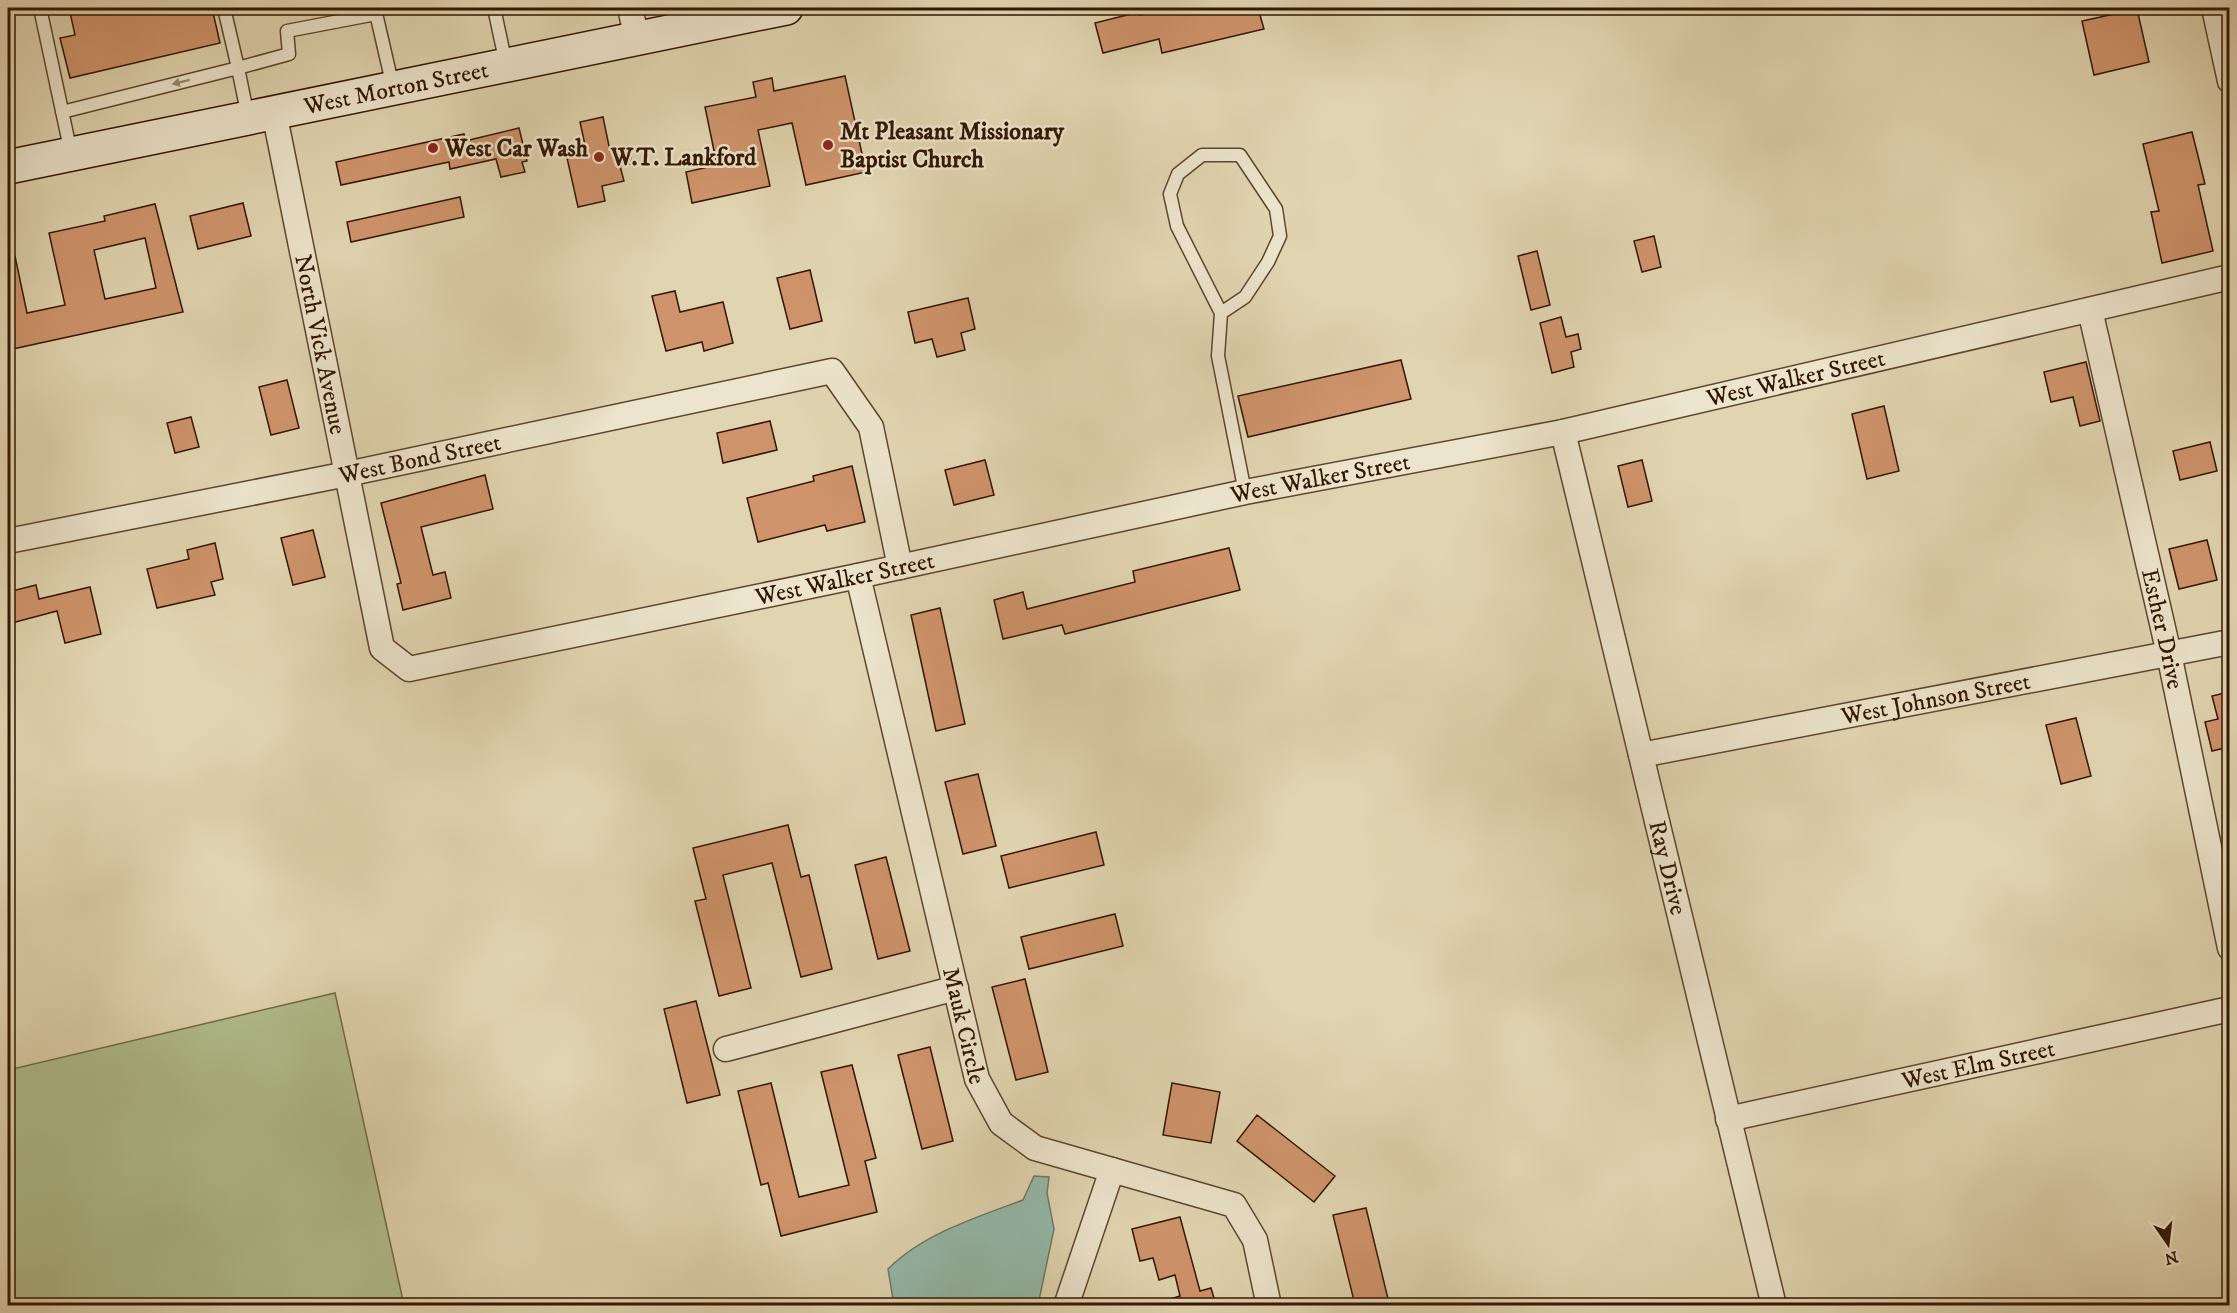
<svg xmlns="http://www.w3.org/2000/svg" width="2237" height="1313" viewBox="0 0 2237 1313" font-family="'IM FELL DW Pica',serif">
<rect width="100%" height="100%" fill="#e1d5b1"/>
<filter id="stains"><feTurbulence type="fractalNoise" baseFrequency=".00333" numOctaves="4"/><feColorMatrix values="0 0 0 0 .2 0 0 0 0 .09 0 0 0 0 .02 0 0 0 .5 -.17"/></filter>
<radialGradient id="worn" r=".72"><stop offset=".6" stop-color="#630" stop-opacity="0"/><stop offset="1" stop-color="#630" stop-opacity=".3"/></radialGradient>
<!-- green -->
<path fill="#b1be8d" stroke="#726a48" stroke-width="1.5" d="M335 993 404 1305H8V1070Z"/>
<!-- water -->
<path fill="#94b9aa" stroke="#6d7867" stroke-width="1.5" d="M1034 1176 1049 1177 1047 1193 1054 1229 1038 1305H894L888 1269C923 1234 977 1217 1023 1200Z"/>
<!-- building -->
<path fill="#cf946c" stroke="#331602" stroke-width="1.5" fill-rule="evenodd" d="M69 8H212L220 43 70 78 60 38 75 35Z
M1171 8H1258L1264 29 1162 53 1159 39 1103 53 1095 23 1139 12 1140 15Z
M2137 9 2149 62 2094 75 2082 21Z
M845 76 866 172 806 185 792 123 758 130 770 186 692 203 686 172 717 165 705 107 756 97 753 82 772 78 774 91Z
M603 117 610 151 628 146 632 164 620 166 624 181 602 186 605 201 578 207 565 149 585 145 580 122Z
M519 128 527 161 522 162 525 172 501 177 496 159 450 169 449 162 341 185 336 162 464 134 465 141Z
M2192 132 2205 184 2198 185 2213 251 2162 263 2151 212 2159 211 2143 144Z
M460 197 464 217 351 242 347 222Z
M243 203 251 236 198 249 190 216Z
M155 204 183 312 8 350V257L15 256 27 313 65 305 49 233 105 221 104 216ZM145 238 156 288 105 299 94 250Z
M1654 236 1661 267 1642 272 1634 241Z
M1537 251 1550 305 1531 310 1518 256Z
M810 270 822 321 790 329 777 278Z
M675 291 680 312 723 302 733 343 704 351 702 342 666 351 652 296Z
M968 298 975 329 961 333 965 350 937 357 932 339 915 343 908 312Z
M1561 317 1566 337 1578 334 1581 349 1571 352 1574 367 1552 373 1540 323Z
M1401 360 1411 399 1248 437 1238 396Z
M2086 362 2100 421 2080 426 2073 397 2051 402 2044 372Z
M287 380 299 428 271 435 259 387Z
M1884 406 1899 471 1867 479 1852 414Z
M191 417 199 447 175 453 167 423Z
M770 421 777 450 723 463 717 433Z
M2210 442 2217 471 2180 480 2173 451Z
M985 460 994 495 954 505 945 470Z
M1642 460 1652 501 1628 507 1618 466Z
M852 466 865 522 827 531 825 525 758 542 747 498 814 481 813 476Z
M485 475 493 509 421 527 433 575 445 572 451 598 403 610 397 584 401 583 381 503Z
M313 530 325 577 293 585 281 538Z
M2207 540 2217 580 2179 589 2169 549Z
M215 543 223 579 211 582 215 595 157 608 147 569 189 559 187 550Z
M1229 548 1240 590 1065 634 1062 625 1003 639 994 600 1023 592 1027 609 1135 582 1133 571Z
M36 585 39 599 90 587 101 634 65 643 57 611 8 624V592Z
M940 608 965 724 936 731 911 615Z
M2229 692V747L2212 751 2205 722 2218 719 2212 696Z
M2076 718 2091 776 2061 784 2046 725Z
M978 774 996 846 963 854 945 782Z
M788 825 801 877 809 875 832 969 801 977 772 863 723 875 751 988 719 996 695 901 706 899 693 848Z
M1096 832 1104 865 1009 888 1001 856Z
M886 857 910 951 878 959 855 865Z
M1115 914 1123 946 1029 969 1021 937Z
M1025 979 1048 1072 1016 1080 992 987Z
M696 1001 720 1095 687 1103 664 1009Z
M930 1047 953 1141 922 1149 898 1055Z
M852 1065 876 1158 865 1161 877 1212 781 1236 768 1183 761 1185 738 1091 771 1083 799 1197 849 1185 821 1072Z
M1172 1083 1220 1092 1211 1143 1163 1135Z
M1257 1115 1335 1176 1314 1202 1237 1141Z
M1366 1208 1389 1303 1379 1305H1355L1333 1215Z
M1180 1217 1200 1291 1211 1288 1216 1305H1168L1167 1300 1180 1296 1175 1275 1159 1280 1153 1258 1140 1261 1132 1229Z"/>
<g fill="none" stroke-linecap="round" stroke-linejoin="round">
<defs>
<path id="lane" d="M40 8 71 153
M494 8 506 64
M375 9 393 87
M62 112 238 68 224 8
M248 117 238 68 289 54 287 31 376 14
M1221 313 1177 226 1170 194 1178 174 1202 155H1240L1276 209 1280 236 1268 262 1245 297 1221 313 1218 356 1245 492"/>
<g id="street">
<path d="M630 8 637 39"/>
<path d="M2214 8 2230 81"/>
<path id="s1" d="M274 112 382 648 409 669 858 576 1245 492 1563 432 2230 277"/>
<path id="s2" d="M2090 310 2169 654 2230 948"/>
<path id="s3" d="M1563 432 1774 1306"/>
<path id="s4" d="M8 541 347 474 832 371 871 427 900 567"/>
<path id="s5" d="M858 576 977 1079 1001 1123 1035 1148 1234 1205 1255 1240 1269 1306"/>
<path id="s6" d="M1641 755 2230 642"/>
<path d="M726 1049 956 988"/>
<path id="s7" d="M1728 1119 2230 1009"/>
<path d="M1066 1306 1112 1170"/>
</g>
<g id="secondary">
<path id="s8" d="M8 167 786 8"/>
</g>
</defs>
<!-- lane casing -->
<use href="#lane" stroke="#5e462e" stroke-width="15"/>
<!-- street casing -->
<use href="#street" stroke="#5e462e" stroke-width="27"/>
<!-- secondary casing -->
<use href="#secondary" stroke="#331602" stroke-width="36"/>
<!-- lane -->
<use href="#lane" stroke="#ece4cc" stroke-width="12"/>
<!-- street -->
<use href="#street" stroke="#ece4cc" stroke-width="24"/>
<!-- secondary -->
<use href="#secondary" stroke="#ece4cc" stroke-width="33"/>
</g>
<!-- one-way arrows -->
<defs><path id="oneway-solid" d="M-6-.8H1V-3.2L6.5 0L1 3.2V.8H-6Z" transform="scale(1.5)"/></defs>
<use fill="#998771" href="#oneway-solid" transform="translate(181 82) rotate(166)"/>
<!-- markers -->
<g fill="#8f2418" stroke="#ece4cc" stroke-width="2">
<circle cx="828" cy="145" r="6"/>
<circle cx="433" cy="148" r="6"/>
<circle cx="599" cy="157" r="6"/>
</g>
<g text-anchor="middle" stroke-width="5" stroke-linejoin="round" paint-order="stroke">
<!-- street labels -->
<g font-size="24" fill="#331602" stroke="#ece4cc">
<text dy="8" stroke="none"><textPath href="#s8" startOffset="396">West Morton Street</textPath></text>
<text dy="8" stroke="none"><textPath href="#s1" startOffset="237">North Vick Avenue</textPath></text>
<text dy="8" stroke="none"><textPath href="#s1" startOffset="1998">West Walker Street</textPath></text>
<text dy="8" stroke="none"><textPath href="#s4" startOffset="420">West Bond Street</textPath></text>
<text dy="8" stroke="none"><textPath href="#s1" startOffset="1512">West Walker Street</textPath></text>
<text dy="8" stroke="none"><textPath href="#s1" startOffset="1026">West Walker Street</textPath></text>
<text dy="8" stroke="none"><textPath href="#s2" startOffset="327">Esther Drive</textPath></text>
<text dy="8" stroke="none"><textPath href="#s6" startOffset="300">West Johnson Street</textPath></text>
<text dy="8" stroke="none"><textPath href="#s3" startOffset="448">Ray Drive</textPath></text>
<text dy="8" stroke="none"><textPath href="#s5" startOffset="462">Mauk Circle</textPath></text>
<text dy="8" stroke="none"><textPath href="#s7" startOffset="256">West Elm Street</textPath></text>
</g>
<!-- poi labels -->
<g font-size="24" font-weight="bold" fill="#331602" stroke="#ece4cc" text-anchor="start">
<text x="840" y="139">Mt Pleasant Missionary<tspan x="840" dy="28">Baptist Church</tspan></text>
<text x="445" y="156">West Car Wash</text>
<text x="611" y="165">W.T. Lankford</text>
</g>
</g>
<!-- margin -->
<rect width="2237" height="1313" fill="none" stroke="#e1d5b1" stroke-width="30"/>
<rect x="9" y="9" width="2219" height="1295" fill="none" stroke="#331602" stroke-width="3"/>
<rect x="15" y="15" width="2207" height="1283" fill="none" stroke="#331602" stroke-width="1.5"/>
<!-- north arrow -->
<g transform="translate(2168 1244) rotate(166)" stroke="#ece4cc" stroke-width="4.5" paint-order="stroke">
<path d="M0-4.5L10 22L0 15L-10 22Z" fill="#331602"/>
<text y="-9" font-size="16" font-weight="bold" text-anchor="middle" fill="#331602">N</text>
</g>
<rect width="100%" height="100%" filter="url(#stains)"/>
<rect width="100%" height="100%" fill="url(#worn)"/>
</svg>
